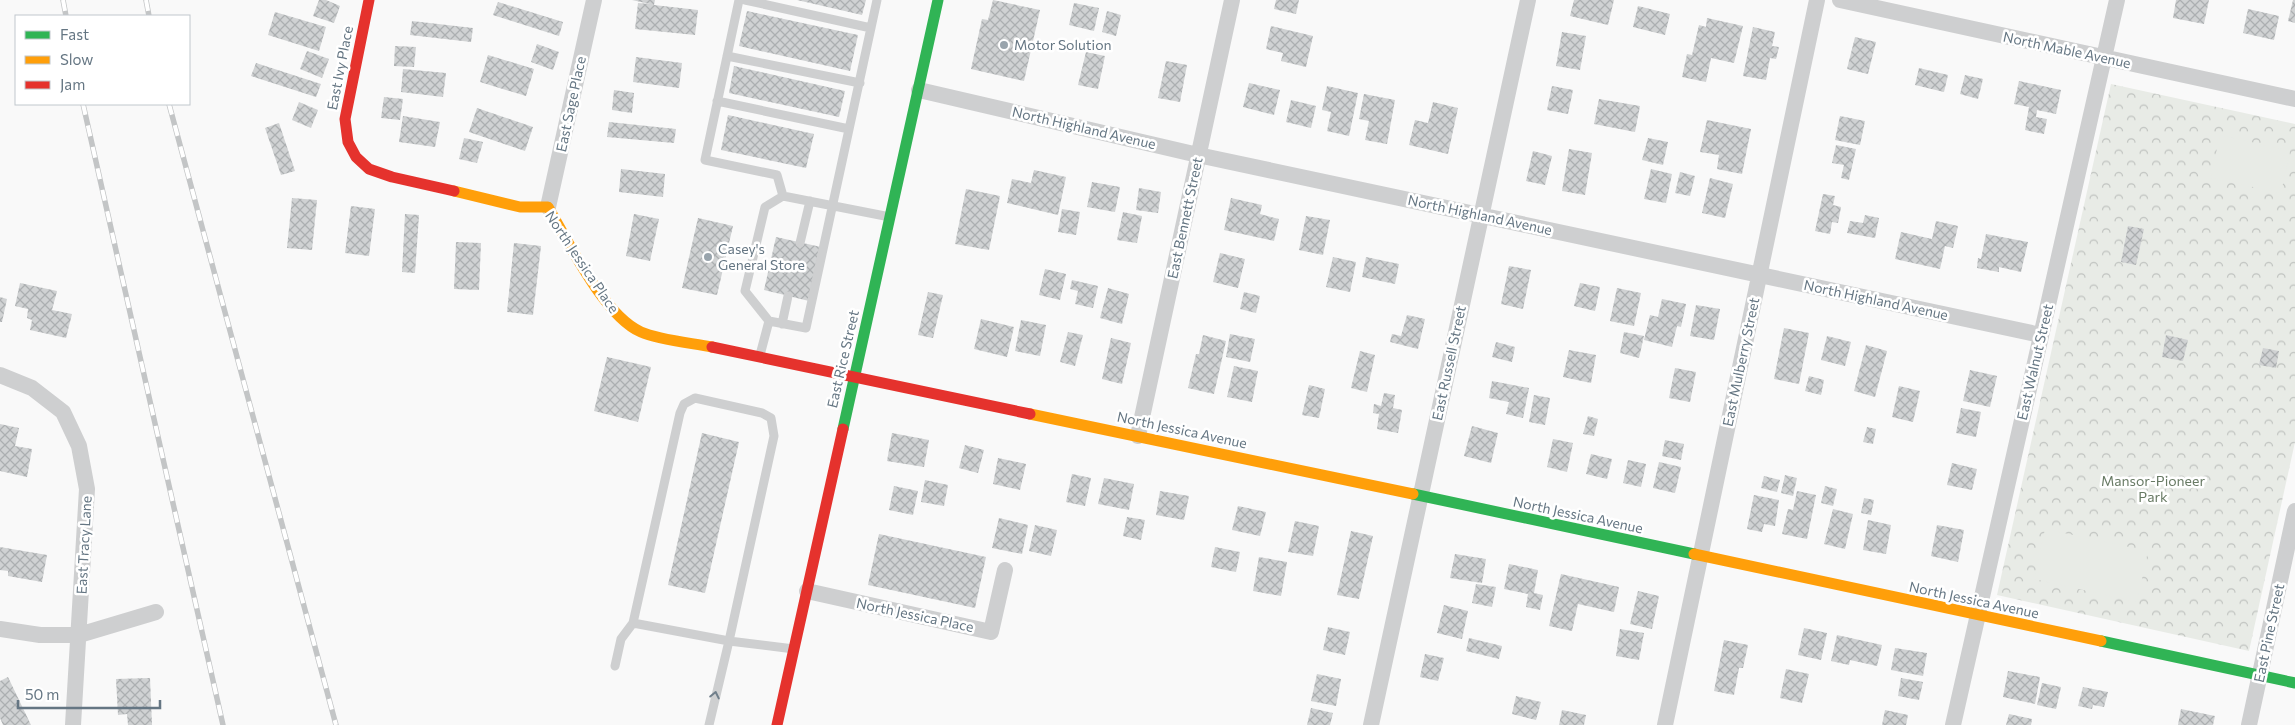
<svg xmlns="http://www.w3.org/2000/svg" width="2295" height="725" viewBox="0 0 2295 725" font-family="Commissioner,sans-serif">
<defs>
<pattern id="park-crowns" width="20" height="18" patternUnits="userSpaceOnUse" patternTransform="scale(1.25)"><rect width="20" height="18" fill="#e8ebe6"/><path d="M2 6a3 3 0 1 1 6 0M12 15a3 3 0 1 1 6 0" fill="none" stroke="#c0c3c0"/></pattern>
<pattern id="building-cross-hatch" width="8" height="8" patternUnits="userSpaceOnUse" patternTransform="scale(1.25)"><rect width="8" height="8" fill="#d0d2d3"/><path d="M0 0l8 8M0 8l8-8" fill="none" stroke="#acafb1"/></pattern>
</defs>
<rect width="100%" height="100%" fill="#f9f9f9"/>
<!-- park -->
<path fill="url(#park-crowns)" d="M2111 84 2295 124V442L2249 651 1997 595Z"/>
<!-- pitch -->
<path fill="#e8ebe6" d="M2220 135 2290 151 2281 193 2211 178Z
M2045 529 2148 551 2137 602 2034 579Z"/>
<!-- building -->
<path fill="url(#building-cross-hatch)" d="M319 0H326L340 6 334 23 313 16Z
M632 0H655L654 5 698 10 695 35 635 29 638 3 650 4Z
M797 0H866L862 15Z
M993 0 1040 10 1024 81 971 69 982 19 988 20Z
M1276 0H1299L1296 14 1274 9Z
M1574 0H1614L1608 25 1570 16Z
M2176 0H2209L2204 24 2173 18Z
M2293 0H2295V23L2288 21Z
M498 2 563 22 559 36 493 15Z
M1074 3 1099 8 1094 31 1069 25Z
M1638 6 1670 14 1665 35 1633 27Z
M2248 9 2279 16 2274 40 2243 33Z
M747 11 858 35 850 71 739 46Z
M1107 11 1121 15 1116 36 1102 32Z
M275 12 326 27 319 51 268 35Z
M1707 18 1743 26 1734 63 1711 58 1706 82 1682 77 1687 54 1692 55 1699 25 1706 27Z
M412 21 473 28 471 42 410 35Z
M1271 26 1313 36 1306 67 1281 61 1283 53 1266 49Z
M1753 27 1775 32 1772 46 1779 47 1776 59 1770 58 1766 80 1743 76Z
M1562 32 1586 36 1580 70 1556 66Z
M1855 37 1876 42 1868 74 1847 69Z
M537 44 559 52 553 70 531 62Z
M395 46 416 47 414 67 394 66Z
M307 51 329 59 322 78 300 69Z
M1086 52 1105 56 1098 89 1078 85Z
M488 55 534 69 526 96 480 82Z
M636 57 682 63 679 88 633 82Z
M1166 61 1187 65 1180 102 1158 98Z
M256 63 321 84 316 97 251 76Z
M734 66 845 91 839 117 729 93Z
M1919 68 1948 75 1944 92 1915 85Z
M403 69 446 73 443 97 401 92Z
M1965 75 1983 79 1978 99 1960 94Z
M2019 81 2061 90 2056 114 2037 110 2036 117 2047 119 2044 134 2025 130 2029 107 2014 104Z
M1249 83 1280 90 1274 115 1243 107Z
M1327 86 1358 93 1349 136 1327 131 1331 112 1322 110Z
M1552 86 1573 90 1568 114 1547 110Z
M614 90 634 93 632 113 612 110Z
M1364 94 1395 100 1387 144 1365 140 1369 121 1359 119Z
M384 97 403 99 400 120 381 118Z
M1599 99 1640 106 1635 132 1594 124Z
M1291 100 1316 106 1311 128 1286 122Z
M299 102 318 110 311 128 292 120Z
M1433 102 1458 108 1448 154 1409 145 1415 120 1428 123Z
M477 108 533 127 525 151 469 132Z
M728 115 814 134 806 168 721 150Z
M403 116 440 122 435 147 399 142Z
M1840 116 1865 121 1860 145 1835 140Z
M1707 120 1751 129 1742 174 1717 169 1719 155 1700 152Z
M609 122 676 129 674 143 607 137Z
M279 123 295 171 281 175 265 128Z
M464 138 483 142 477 163 459 159Z
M1648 138 1668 142 1663 165 1642 160Z
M1836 145 1856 149 1849 180 1841 178 1844 165 1832 163Z
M1569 149 1592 153 1585 195 1562 191Z
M1533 151 1552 156 1545 185 1526 181Z
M621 169 665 174 663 197 619 192Z
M1651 169 1672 174 1666 203 1644 199Z
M1034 170 1066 177 1058 215 1007 203 1012 179 1031 183Z
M1680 172 1695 176 1690 196 1675 193Z
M1710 178 1733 184 1725 218 1702 213Z
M1092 182 1120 187 1115 212 1087 207Z
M1139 188 1161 192 1158 213 1136 210Z
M966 189 1000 196 989 250 955 244Z
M1823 194 1835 196 1833 205 1841 207 1838 223 1832 222 1830 234 1815 231Z
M292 198 317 200 312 250 287 248Z
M1231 198 1262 205 1260 214 1279 219 1274 241 1224 230Z
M351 206 375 209 369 256 345 253Z
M1062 209 1080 212 1076 235 1058 232Z
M1123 212 1142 216 1137 243 1117 240Z
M405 214 419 215 415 273 402 272Z
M634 214 659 219 650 261 626 256Z
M1865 215 1879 218 1875 238 1847 233 1850 221 1863 223Z
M1306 216 1330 220 1323 255 1299 250Z
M698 218 733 226 717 295 682 288Z
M1936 221 1958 226 1953 248 1945 246 1940 269 1895 259 1901 232 1932 239Z
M2128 226 2144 229 2136 265 2121 262Z
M1986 234 2028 242 2021 272 1999 267V272L1977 268 1978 258 1981 259Z
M776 237 821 247 809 301 764 290Z
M456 242 481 243 479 290 454 289Z
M514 243 541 246 533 315 507 312Z
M1220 253 1245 259 1238 288 1213 282Z
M1333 257 1356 262 1350 292 1326 287Z
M1366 257 1399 264 1395 284 1362 277Z
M1509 266 1531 270 1523 309 1501 304Z
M1045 269 1066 274 1060 300 1039 295Z
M1072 280 1098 286 1093 308 1075 304 1078 291 1070 289Z
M20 283 57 291 52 310 72 314 66 338 30 330 32 320 27 318 28 309 15 306Z
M1580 283 1600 287 1595 311 1574 306Z
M1108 288 1129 294 1122 324 1100 318Z
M1617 288 1641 293 1634 326 1610 321Z
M928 292 943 295 933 338 918 335Z
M1244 292 1260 296 1256 313 1240 309Z
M0 297 7 299 2 322H0Z
M1662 299 1686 304 1681 327 1677 326 1672 347 1644 340 1650 315 1658 317Z
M1696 305 1720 309 1714 340 1690 336Z
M1407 315 1425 319 1418 349 1390 342 1392 334 1401 336Z
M981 319 1014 327 1007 357 974 349Z
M1021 320 1046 325 1040 356 1015 351Z
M1784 328 1809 333 1799 384 1774 379Z
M1068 332 1083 335 1075 366 1060 362Z
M1624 332 1644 336 1639 358 1620 353Z
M1230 334 1255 339 1250 362 1226 357Z
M1203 335 1226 341 1214 394 1188 388 1196 354H1199Z
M2166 335 2188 340 2183 361 2162 357Z
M1827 336 1851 342 1845 366 1821 360Z
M1111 338 1131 343 1122 384 1102 379Z
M1496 342 1515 347 1512 362 1492 357Z
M1866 345 1887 351 1875 397 1854 391Z
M2263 348 2279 351 2276 368 2259 365Z
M1569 350 1596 355 1591 383 1563 377Z
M1360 351 1375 355 1367 392 1351 388Z
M607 357 651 367 638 422 594 411Z
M1234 366 1258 371 1252 402 1227 397Z
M1675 368 1696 372 1690 402 1669 398Z
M1970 370 1997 376 1990 407 1963 401Z
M1809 376 1824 380 1821 395 1805 391Z
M1492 381 1529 388 1523 418 1506 414 1509 402 1489 398Z
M1309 385 1325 389 1319 418 1302 415Z
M1899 386 1920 391 1913 422 1892 417Z
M1384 393 1395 395 1393 408 1402 410 1398 433 1377 429 1379 414 1373 413 1374 404 1381 406Z
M1534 395 1550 398 1545 425 1529 422Z
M1961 408 1981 412 1976 437 1956 433Z
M1588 416 1598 419 1594 436 1583 434Z
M0 424 19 428 15 446 32 449 27 477 0 471Z
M1472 426 1498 433 1491 463 1464 456Z
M1867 427 1876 429 1873 444 1863 442Z
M702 433 739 442 705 593 668 585Z
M892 433 929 440 924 467 887 461Z
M1553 439 1573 443 1567 472 1547 467Z
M1665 440 1684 444 1681 460 1662 456Z
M965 445 984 450 978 473 959 468Z
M1591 454 1612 459 1607 479 1586 474Z
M998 458 1026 464 1020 490 993 484Z
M1628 460 1646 464 1641 487 1623 483Z
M1659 462 1681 467 1675 493 1653 488Z
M1952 463 1977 469 1972 490 1947 485Z
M1072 474 1091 478 1085 506 1066 502Z
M1785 475 1797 478 1793 496 1781 493Z
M1764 476 1780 480 1777 492 1761 488Z
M1104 478 1134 484 1129 510 1098 504Z
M925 480 948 485 944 506 921 502Z
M894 486 918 491 913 515 889 510Z
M1825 486 1837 489 1833 506 1821 503Z
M1160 491 1189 496 1184 520 1156 515Z
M1797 491 1816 495 1807 539 1782 534 1788 509 1793 510Z
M1754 495 1779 500 1775 526 1764 524 1762 532 1747 529Z
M1864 498 1874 500 1871 515 1861 513Z
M1238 506 1266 512 1260 536 1232 530Z
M1833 509 1853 514 1845 549 1824 544Z
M1127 517 1145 520 1141 540 1123 536Z
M999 518 1028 525 1022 554 992 548Z
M1868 520 1891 525 1886 554 1863 550Z
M1295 521 1319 526 1313 556 1288 552Z
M1035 525 1057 530 1051 556 1029 551Z
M1937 525 1964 530 1958 562 1931 556Z
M1351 531 1373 536 1359 599 1337 595Z
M879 534 986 557 975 608 868 585Z
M0 547 47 555 42 582 8 576V571L0 570Z
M1215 547 1240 552 1236 572 1211 567Z
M1455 554 1486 559 1482 583 1450 578Z
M1259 557 1287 562 1281 596 1253 591Z
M1509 564 1538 570 1534 593 1543 595 1540 610 1526 607 1528 594 1504 589Z
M1561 574 1619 587 1614 612 1578 604 1572 631 1549 626Z
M1476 584 1496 587 1492 607 1472 603Z
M1638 591 1659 596 1652 629 1630 624Z
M1444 605 1468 611 1462 639 1437 633Z
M1328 627 1350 632 1345 655 1323 650Z
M1804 628 1827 633 1821 660 1798 655Z
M1620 629 1644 633 1639 660 1616 656Z
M1837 635 1882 645 1877 666 1850 660 1849 665 1831 661Z
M1469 638 1502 646 1499 659 1466 651Z
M1724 640 1748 645 1743 668H1739L1734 695 1714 691Z
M1895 648 1927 653 1923 676 1891 670Z
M1425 654 1444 658 1438 681 1420 677Z
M1786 669 1809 674 1802 703 1780 698Z
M2008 671 2040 677 2035 704 2003 697Z
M1317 674 1341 679 1336 706 1311 701Z
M8 677 31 725H3L0 718V681Z
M150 678 152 725H128L127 714 118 715 116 679Z
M1901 678 1923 682 1919 700 1898 696Z
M2042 683 2061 687 2056 709 2037 705Z
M2083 687 2108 692 2104 707 2093 705 2092 709 2078 706Z
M1516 696 1541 702 1536 720 1512 714Z
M1311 708 1333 713 1330 725H1307Z
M2181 709 2215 716 2213 725H2178Z
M1562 710 1586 715 1584 725H1559Z
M1885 710 1908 715 1906 725H1882Z
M2009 714 2032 719 2031 725H2006Z"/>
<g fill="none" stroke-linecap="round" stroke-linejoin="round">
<!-- lane -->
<path stroke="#cecfd0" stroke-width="9" d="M739 0 705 160 777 175 783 196
M745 0 871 28
M727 56 860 83
M717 101 849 129
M800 243 810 201
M769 321 806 328 877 0
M782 324 788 296
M760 355 769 321 745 291 765 207 783 196 890 217
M695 398 762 413 771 418 774 436 729 641 633 623 680 413 684 404Z
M615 666 621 639 633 623
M709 725 729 641 794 649"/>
<!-- street -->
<path stroke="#cecfd0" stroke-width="16" d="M1840 0 2295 99
M919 90 1198 155 2041 335
M548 207 594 0
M0 375 32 388 63 412 79 446 87 489 73 725
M1138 436 1232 0
M807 591 991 632 1005 570
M0 629 40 635H79L156 612
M1371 725 1528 0
M1665 725 1817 0
M1953 725 2117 0
M2249 725 2295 511"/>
<!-- fast -->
<path stroke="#30b455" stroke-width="11" d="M843 429 938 0
M1413 494 1694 554
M2101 641 2295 683"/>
<!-- slow -->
<path stroke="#ff9f0a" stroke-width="11" d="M454 191 520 207H548C568 241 604 316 641 332 659 340 692 343 712 347
M1030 414 1413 494
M1694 554 2101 641"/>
<!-- jam -->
<path stroke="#e5322d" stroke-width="11" d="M369 0 345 119 348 142 356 157 369 169 392 177 454 191
M712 347 1030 414
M777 725 843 429"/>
<defs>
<path id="rail" d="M63 0 66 16
M146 0 149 16
M83 104 223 725
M169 104 336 725"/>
</defs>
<!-- rail casing -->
<use href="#rail" stroke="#c3c5c6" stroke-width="5.5"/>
<!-- rail -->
<use href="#rail" stroke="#fff" stroke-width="4" stroke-dasharray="11" stroke-linecap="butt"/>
</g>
<!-- one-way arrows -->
<defs><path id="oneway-chevron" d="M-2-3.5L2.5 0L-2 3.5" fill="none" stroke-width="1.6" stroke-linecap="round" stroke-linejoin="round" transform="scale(1.25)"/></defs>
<use stroke="#707f8b" href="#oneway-chevron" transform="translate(715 695) rotate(-78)"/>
<!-- markers -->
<g fill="#99a4ac" stroke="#fff" stroke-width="2">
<circle cx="1004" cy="45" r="5"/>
<circle cx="708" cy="257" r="5"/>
</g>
<g text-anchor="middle" stroke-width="5" stroke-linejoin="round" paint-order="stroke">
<!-- poi labels -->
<g font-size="14" fill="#657683" stroke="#fff" text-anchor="start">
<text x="1014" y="50">Motor Solution</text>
<text x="718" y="254">Casey's<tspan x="718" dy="16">General Store</tspan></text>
</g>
<!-- street labels -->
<g font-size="14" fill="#657683" stroke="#fff">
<text transform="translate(2067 50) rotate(12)" y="5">North Mable Avenue</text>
<text transform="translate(340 68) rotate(-79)" y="5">East Ivy Place</text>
<text transform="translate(571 104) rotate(-78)" y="5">East Sage Place</text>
<text transform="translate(1084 128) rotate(13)" y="5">North Highland Avenue</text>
<text transform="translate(1480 215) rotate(12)" y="5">North Highland Avenue</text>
<text transform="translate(1185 218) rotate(-78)" y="5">East Bennett Street</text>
<text transform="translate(582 262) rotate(56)" y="5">North Jessica Place</text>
<text transform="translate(1876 300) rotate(12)" y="5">North Highland Avenue</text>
<text transform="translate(843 359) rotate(-77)" y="5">East Rice Street</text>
<text transform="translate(1741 362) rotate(-78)" y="5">East Mulberry Street</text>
<text transform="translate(2035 362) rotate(-77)" y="5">East Walnut Street</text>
<text transform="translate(1449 363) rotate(-78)" y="5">East Russell Street</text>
<text transform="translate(1182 430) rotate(12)" y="5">North Jessica Avenue</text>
<text transform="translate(1578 515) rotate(12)" y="5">North Jessica Avenue</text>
<text transform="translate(84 545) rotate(-87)" y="5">East Tracy Lane</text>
<text transform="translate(1974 600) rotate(12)" y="5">North Jessica Avenue</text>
<text transform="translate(915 615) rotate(12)" y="5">North Jessica Place</text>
<text transform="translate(2269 633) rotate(-78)" y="5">East Pine Street</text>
</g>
<!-- park labels -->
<g font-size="14" fill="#687a64" stroke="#fff">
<text x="2153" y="486">Mansor-Pioneer<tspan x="2153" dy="16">Park</tspan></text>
</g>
</g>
<!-- legend -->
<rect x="15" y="15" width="175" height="90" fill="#ffffff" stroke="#c1c8cd"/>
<rect x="25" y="31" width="25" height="8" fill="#30b455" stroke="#c1c8cd"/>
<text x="60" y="40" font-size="15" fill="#657683">Fast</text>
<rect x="25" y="56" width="25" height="8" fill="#ff9f0a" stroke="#c1c8cd"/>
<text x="60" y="65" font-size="15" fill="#657683">Slow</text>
<rect x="25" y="81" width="25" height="8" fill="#e5322d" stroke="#c1c8cd"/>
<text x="60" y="90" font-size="15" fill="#657683">Jam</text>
<!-- scale -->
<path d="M18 700v8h142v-8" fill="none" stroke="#657683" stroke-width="2.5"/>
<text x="25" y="700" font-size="15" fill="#657683" stroke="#ffffff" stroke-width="4" paint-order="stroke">50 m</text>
</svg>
